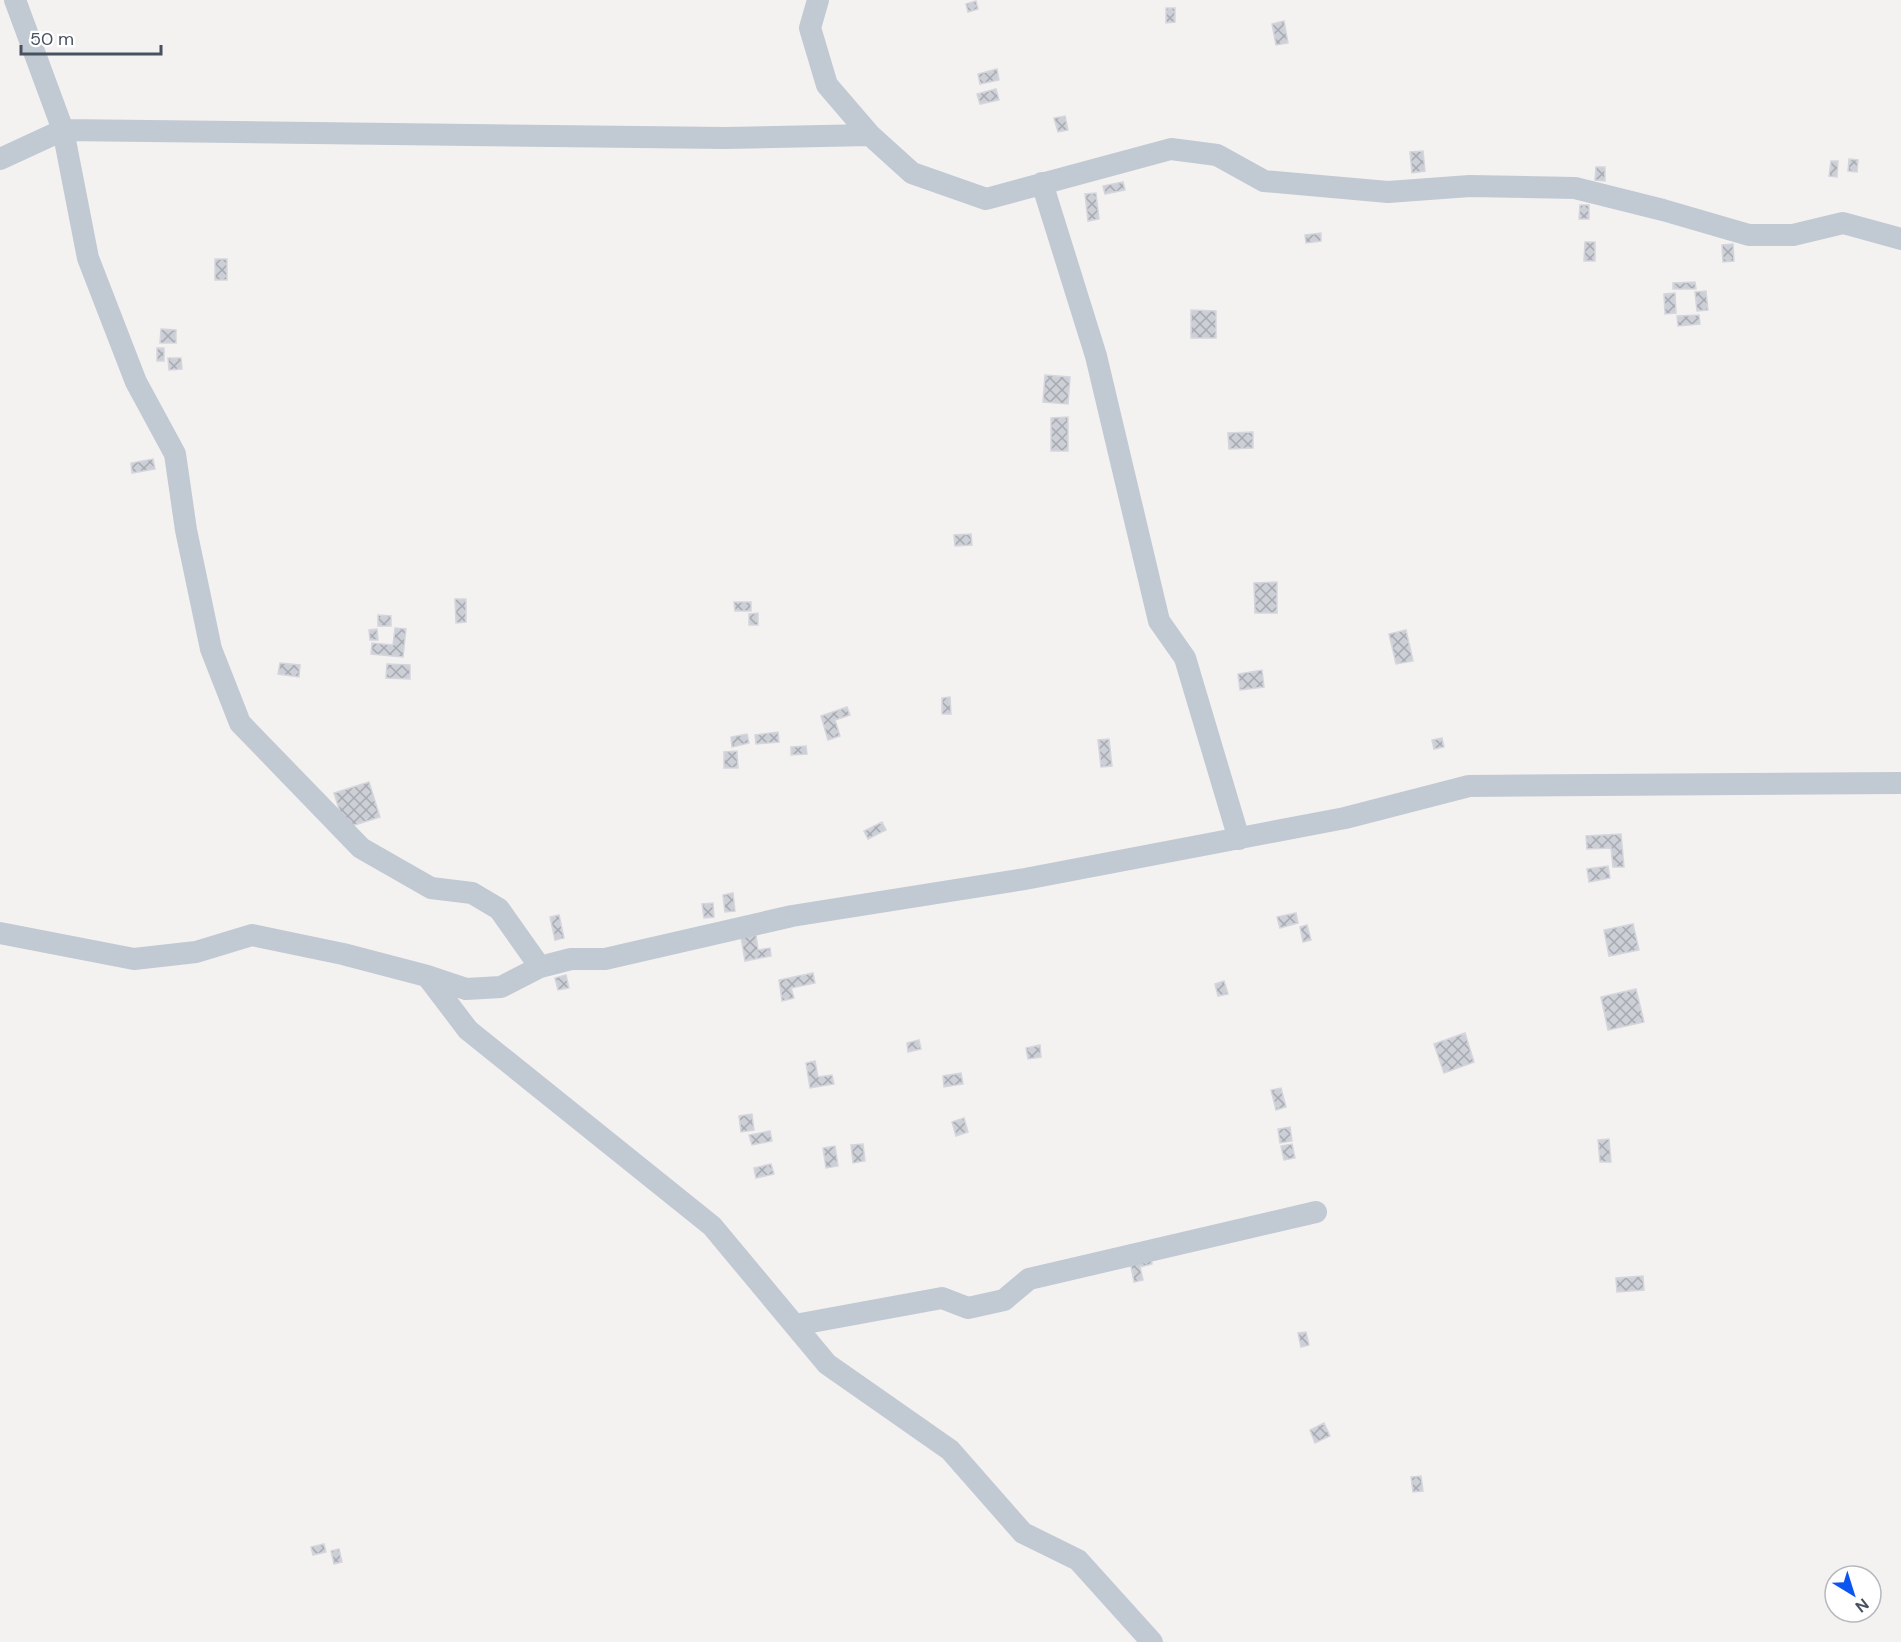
<svg xmlns="http://www.w3.org/2000/svg" width="1901" height="1642" viewBox="0 0 1901 1642" font-family="'DM Sans',sans-serif">
<defs>
<pattern id="building-cross-hatch" width="8" height="8" patternUnits="userSpaceOnUse" patternTransform="scale(1.5)"><rect width="8" height="8" fill="#cdcfd7"/><path d="M0 0l8 8M0 8l8-8" fill="none" stroke="#a8aab2"/></pattern>
</defs>
<rect width="100%" height="100%" fill="#f4f1f1"/>
<!-- building -->
<path fill="url(#building-cross-hatch)" stroke="#d5d6dd" stroke-width="1.5" d="M976 1 978 9 968 12 966 4Z
M1166 8H1175V22L1166 23Z
M1284 21 1288 43 1276 45 1272 24Z
M997 69 999 80 980 84 978 74Z
M996 89 999 100 980 104 977 94Z
M1065 116 1068 130 1058 132 1054 118Z
M1423 151 1425 171 1412 173 1410 152Z
M1849 159 1858 160 1857 172 1848 171Z
M1831 161H1838L1837 177 1829 176Z
M1596 167H1605V181L1595 180Z
M1123 182 1125 190 1105 194 1103 186Z
M1096 193 1099 219 1088 221 1085 194Z
M1580 205H1589V219H1579Z
M1321 233V241L1306 243 1305 235Z
M1585 242H1595V261H1584Z
M1733 244 1734 261 1723 262 1722 245Z
M215 259H227V280H215Z
M1695 282 1696 289H1673V283Z
M1706 291 1708 310 1697 311 1695 292Z
M1675 293 1676 313 1665 314 1664 294Z
M1191 310 1216 311V338H1191Z
M1699 315 1700 324 1678 326 1677 316Z
M161 329 176 330V343H160Z
M157 348H164V361H157Z
M168 358H181L182 369 169 370Z
M1045 375 1070 377 1068 404 1043 402Z
M1068 417V451H1051V418Z
M1253 432V448L1229 449 1228 433Z
M153 459 155 469 132 473 131 463Z
M971 534 972 545 955 546 954 535Z
M1277 582V613H1255L1254 583Z
M455 599H466V622L456 623Z
M734 602H751V611H735Z
M758 613V625H749V614Z
M378 615 391 616V626H378Z
M395 628 406 629 403 657 371 654 372 643 393 645Z
M377 629 378 640H370L369 630Z
M1406 630 1413 661 1396 664 1389 634Z
M280 663 300 665 299 677 278 674Z
M387 664 410 665V679L386 678Z
M1262 670 1264 687 1240 690 1238 674Z
M950 697 951 714H942V698Z
M847 707 850 715 835 720 840 736 828 740 821 716Z
M778 732 779 742 756 744 755 735Z
M747 734 749 743 732 747 731 737Z
M1442 738 1444 747 1434 749 1432 740Z
M1109 739 1112 766 1101 767 1098 740Z
M806 746 807 754 791 755V747Z
M737 751 738 768H724V752Z
M369 782 380 817 345 828 334 793Z
M882 822 886 830 868 839 864 831Z
M1621 834 1624 867H1613L1611 848 1587 849 1586 836Z
M1608 866 1610 878 1589 882 1587 869Z
M733 893 735 911 725 912 723 895Z
M713 903 714 917 704 918 702 904Z
M1296 913 1298 923 1280 928 1277 917Z
M559 915 564 938 555 940 550 917Z
M1633 924 1639 950 1609 956 1604 930Z
M1307 925 1311 940 1303 942 1300 927Z
M756 935 758 950 770 948 771 956 745 961 741 937Z
M813 973 815 983 791 988 794 998 782 1001 779 980Z
M566 975 569 988 558 990 555 978Z
M1224 981 1228 994 1218 996 1215 984Z
M1636 989 1644 1022 1608 1030 1601 997Z
M1465 1033 1474 1062 1444 1073 1434 1044Z
M919 1040 921 1049 908 1052 907 1043Z
M1040 1045 1041 1057 1028 1059 1026 1048Z
M815 1061 818 1077 832 1075 834 1084 810 1088 806 1063Z
M961 1073 963 1084 944 1087 943 1076Z
M1281 1088 1286 1107 1276 1110 1271 1090Z
M752 1114 754 1130 741 1132 739 1116Z
M964 1118 968 1132 956 1136 952 1122Z
M1290 1127 1292 1141 1280 1143 1278 1129Z
M770 1131 772 1141 752 1145 749 1135Z
M1609 1139 1611 1162H1600L1598 1140Z
M863 1144 865 1161 853 1163 851 1145Z
M1292 1144 1295 1158 1284 1160 1281 1146Z
M835 1146 838 1166 826 1168 823 1148Z
M771 1164 774 1174 756 1178 754 1168Z
M1151 1257 1152 1264 1140 1267 1143 1280 1134 1282 1130 1261Z
M1643 1276 1644 1290 1617 1292 1616 1278Z
M1306 1332 1309 1345 1301 1347 1298 1333Z
M1324 1423 1330 1436 1315 1443 1310 1430Z
M1421 1476 1423 1491 1413 1492 1411 1477Z
M324 1544 326 1552 313 1555 311 1547Z
M339 1549 342 1562 334 1564 331 1551Z"/>
<g fill="none" stroke-linecap="round" stroke-linejoin="round">
<!-- street -->
<path stroke="#c1c9d3" stroke-width="22" d="M15 0 63 130 88 258 136 382 175 454 186 530 211 649 240 723 361 848 431 888 472 893 499 909 540 967
M818 0 810 28 827 85 870 135
M0 159 63 130 725 138 870 135 912 173 986 199 1171 149 1217 155 1264 181 1388 192 1470 186 1575 188 1663 210 1749 235H1793L1843 223 1901 239
M1042 183 1096 356 1159 621 1185 658 1239 839
M0 933 134 959 196 952 252 935 343 954 427 976 466 989 501 987 540 967 571 959H605L792 916 1025 879 1345 818 1469 786 1901 783
M427 976 468 1030 712 1226 827 1364 950 1450 1023 1533 1078 1560 1152 1642
M795 1325 942 1298 968 1308 1004 1300 1029 1279 1316 1212"/>
</g>
<!-- north arrow -->
<g transform="translate(1853 1594) rotate(142)"><circle r="28" fill="#ffffff" stroke="#b5b9bf" stroke-width="1.5"/>
<path d="M0-4.5L10 22L0 15L-10 22Z" fill="#0d55f1"/>
<text y="-9" font-size="16" font-weight="bold" text-anchor="middle" fill="#475160">N</text>
</g>
<!-- scale -->
<path d="M21 45v9h140v-9" fill="none" stroke="#475160" stroke-width="3"/>
<text x="30" y="45" font-size="18" fill="#475160" stroke="#ffffff" stroke-width="4.5" paint-order="stroke">50 m</text>
</svg>
